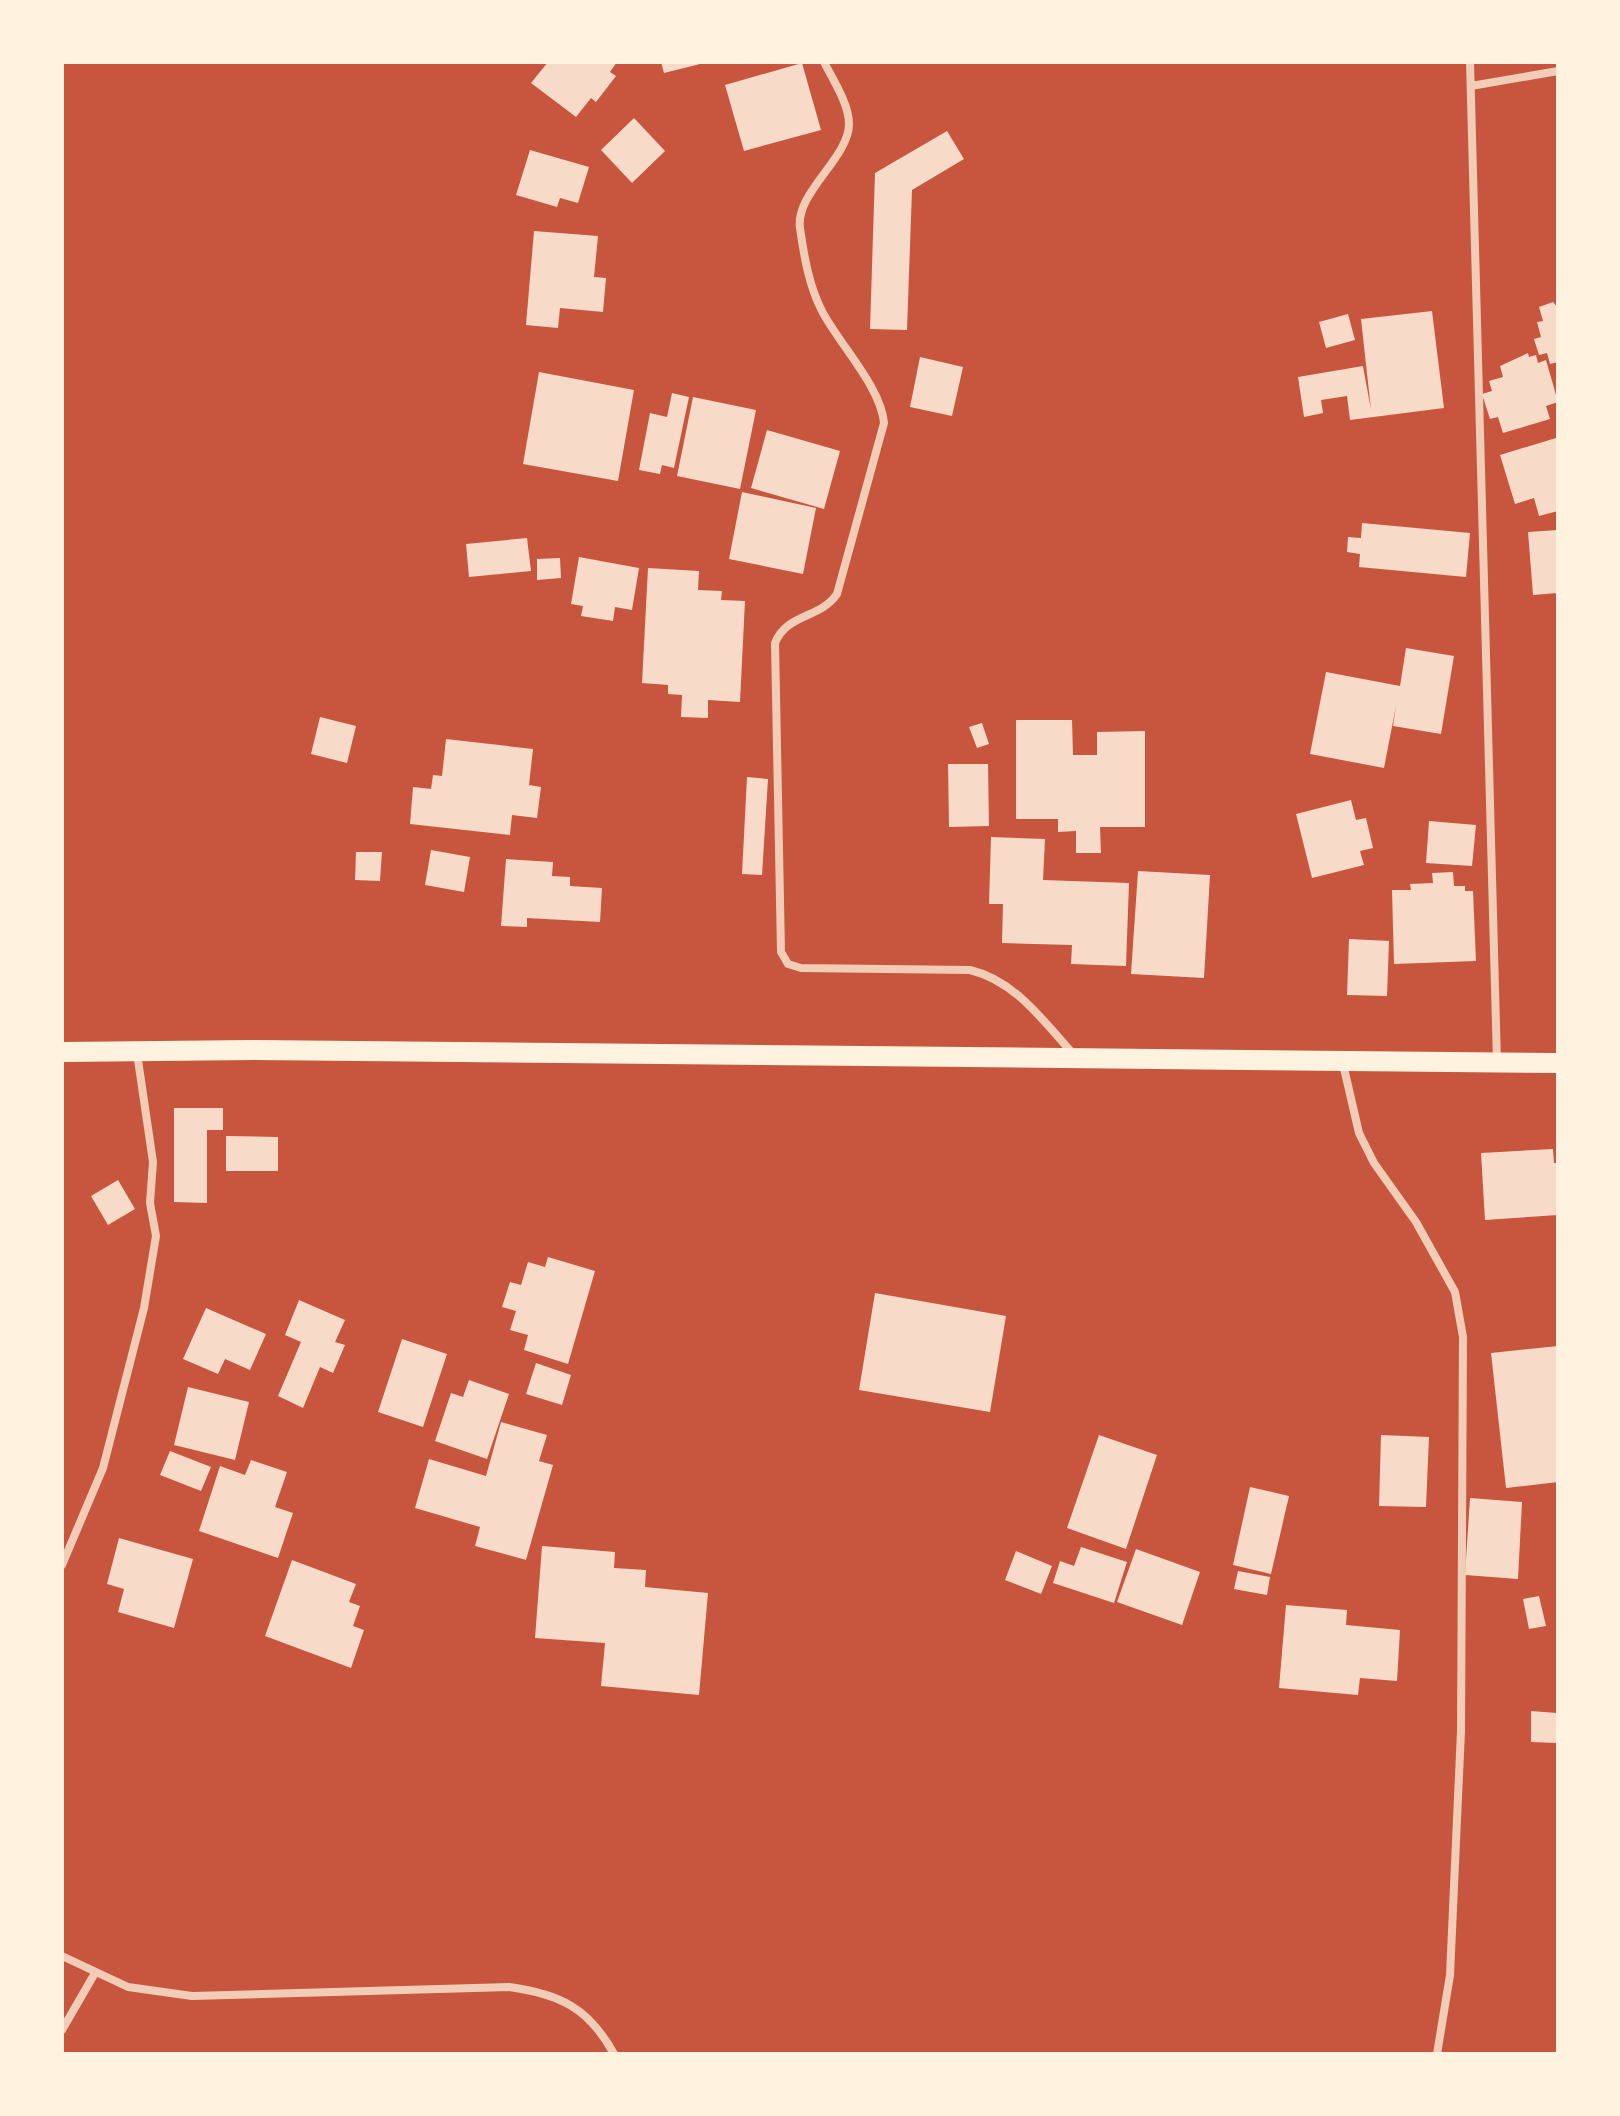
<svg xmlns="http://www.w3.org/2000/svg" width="1620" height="2116" viewBox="0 0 1620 2116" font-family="Overpass,sans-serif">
<rect width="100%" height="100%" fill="#c8553d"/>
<!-- building -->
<path fill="#f7dbc8" d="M548 62H617L610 72 616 76 596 102 591 98 576 117 531 83Z
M661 62H704V63L664 73Z
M802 63 821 130 744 151 725 85Z
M634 118 665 151 632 183 601 150Z
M947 131 964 159 912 190 907 330 870 329 875 173Z
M530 150 589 167 578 203 560 198 557 207 516 195Z
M534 231 598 236 594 277 606 278 603 312 560 308 558 328 526 325Z
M1553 302 1558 308V362L1550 364 1547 353 1539 355 1534 339 1541 337 1537 322 1543 321 1539 307Z
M1432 311 1444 408 1350 420 1347 396 1321 400 1323 413 1304 417 1298 377 1363 366 1371 410 1361 319Z
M1348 314 1355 340 1326 348 1319 322Z
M1528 353 1529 357 1536 355 1538 363 1546 360 1558 402 1546 406 1550 419 1503 433 1498 417 1490 419 1482 394 1492 391 1489 381 1503 377 1500 366Z
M920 357 963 367 952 416 910 407Z
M539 372 634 390 618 481 523 464Z
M672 393 689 397 674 468 662 465 660 474 639 470 650 413 667 417Z
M693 397 756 410 740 489 677 476Z
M767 430 840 451 824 509 751 488Z
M1556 438 1558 511 1539 516 1534 498 1515 504 1500 455Z
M742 492 816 508 803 574 729 559Z
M1362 523 1470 533 1466 577 1359 567 1360 554 1347 552 1348 537 1361 538Z
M1558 530V593L1533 595 1528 532Z
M527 538 531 571 469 577 466 544Z
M579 557 639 568 632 610 615 607 613 621 581 616 583 606 571 604Z
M560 558 561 578 537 580V559Z
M648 568 699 571 698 590 722 591 721 600 745 601 740 702 708 700V718L681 717 682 695 668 694V685L642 683Z
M1406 648 1454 656 1441 734 1393 726 1396 706 1384 768 1310 754 1326 672 1400 686Z
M320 717 356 726 347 763 311 754Z
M1016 720H1072L1073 755H1097V732L1145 731V827H1100L1101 853H1076V831L1058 832V819H1016Z
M982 723 989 744 977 748 969 727Z
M446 739 533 749 529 785 541 787 537 818 512 815 510 835 410 824 413 787 431 789 433 775 442 776Z
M948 764H988L989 826 949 827Z
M747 777 768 779 762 875 742 874Z
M1351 800 1356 820 1366 818 1373 848 1360 851 1364 865 1312 878 1296 814Z
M1429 821 1476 825 1472 866 1426 863Z
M991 837 1045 839 1043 880 1129 883 1126 966 1071 964 1072 945 1002 943 1003 904H989Z
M431 850 470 857 464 892 425 885Z
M356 852H382L380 881 355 880Z
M506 859 553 862 552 876 570 877V886L602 888 600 922 527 918V927L501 926Z
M1138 871 1210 875 1204 978 1131 974Z
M1453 872 1454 886H1465V891H1473L1476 961 1394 964 1392 890H1411L1410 884 1433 883 1432 873Z
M1349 939 1389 941 1387 996 1347 995Z
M174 1108H223V1130H207V1203L174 1202Z
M226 1136 278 1137V1171H226Z
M1553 1149 1554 1163H1558V1215L1485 1220 1481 1153Z
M118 1180 135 1209 108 1225 91 1196Z
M548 1257 595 1271 568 1364 524 1350 528 1335 510 1330 516 1311 502 1307 510 1282 521 1285 528 1262 545 1267Z
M875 1293 1006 1316 990 1412 859 1390Z
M299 1300 345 1320 335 1342 345 1345 333 1373 320 1367 303 1408 278 1396 301 1342 285 1335Z
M206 1308 266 1334 250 1370 225 1359 218 1374 183 1359Z
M402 1339 447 1354 423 1427 378 1412Z
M1558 1346V1482L1506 1488 1491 1353Z
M536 1363 571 1375 562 1405 526 1394Z
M469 1380 509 1394 487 1459 435 1441 451 1393 463 1397Z
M188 1387 249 1402 235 1460 174 1445Z
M501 1422 547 1435 539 1461 553 1465 526 1560 475 1546 480 1527 415 1508 429 1459 486 1476Z
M1099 1435 1157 1455 1126 1549 1067 1528Z
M1381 1435 1429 1437 1426 1507 1379 1506Z
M170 1451 211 1467 201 1491 160 1475Z
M251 1460 287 1472 275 1507 293 1513 278 1558 199 1531 220 1466 245 1475Z
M1250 1487 1289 1496 1271 1574 1233 1565Z
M1470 1498 1522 1502 1518 1579 1465 1575Z
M119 1538 193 1559 174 1628 118 1612 124 1589 107 1584Z
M542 1546 615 1552 614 1568 646 1570 645 1587 708 1593 699 1695 601 1686 605 1643 535 1638Z
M1081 1547 1127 1562 1114 1603 1053 1583 1060 1561 1074 1566Z
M1136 1549 1200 1572 1182 1625 1117 1602Z
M1016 1551 1052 1566 1041 1594 1005 1580Z
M292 1560 356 1584 349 1602 360 1606 353 1626 364 1630 351 1668 265 1636Z
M1238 1571 1270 1577 1267 1595 1234 1589Z
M1539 1596 1546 1626 1529 1629 1523 1599Z
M1286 1605 1347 1610 1346 1625 1400 1630 1397 1681 1360 1678 1358 1695 1279 1688Z
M1531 1711 1557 1713 1556 1743 1531 1742Z"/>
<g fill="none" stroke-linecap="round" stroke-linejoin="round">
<!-- minor -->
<path stroke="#f1ccb7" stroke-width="8" d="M824 62C833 80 849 104 849 124 849 158 795 193 800 228 804 256 809 286 822 311 839 344 881 387 884 423L837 594C820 619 787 613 775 643L781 952 788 964 801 968 970 970C1016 981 1044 1022 1075 1056
M1470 62 1497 1062
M1471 86 1558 71
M1343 1064 1359 1133 1374 1163 1416 1222 1455 1292 1463 1337 1461 1731 1450 1975 1437 2054
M62 1565 103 1468 144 1308 156 1236 150 1203 153 1162 137 1053
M62 1956 128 1987 192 1996 509 1987C560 1994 589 2008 614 2054
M62 2030 95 1973"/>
<!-- primary -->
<path stroke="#fff3e0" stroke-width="20" d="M62 1052 254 1050 1558 1063"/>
</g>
<!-- border -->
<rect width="1620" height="2116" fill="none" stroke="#fff3e0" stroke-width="128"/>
</svg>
